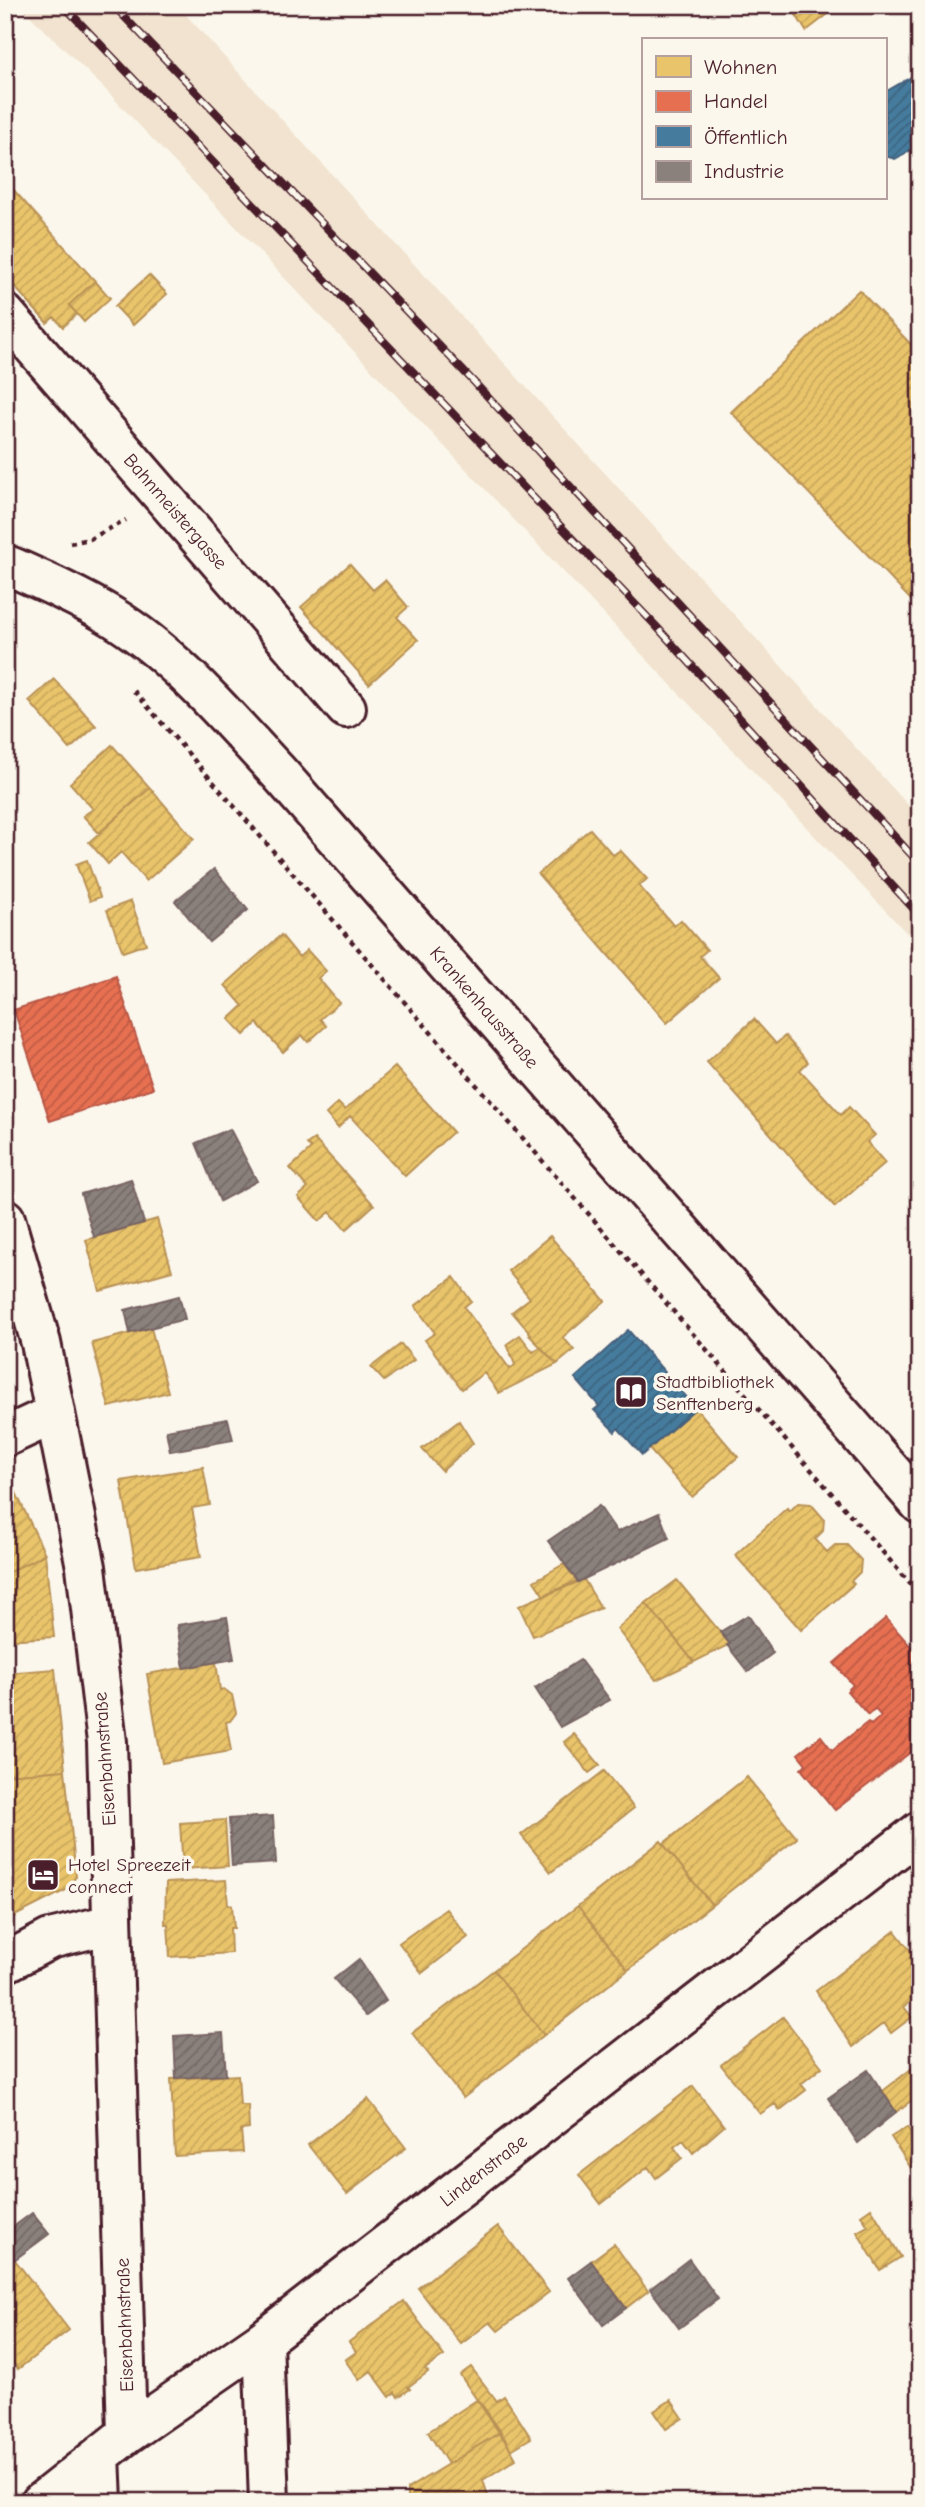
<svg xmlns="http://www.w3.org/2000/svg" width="925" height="2507" viewBox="0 0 925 2507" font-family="'Comic Neue',sans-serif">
<defs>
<pattern id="homes-hatch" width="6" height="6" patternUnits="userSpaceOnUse" patternTransform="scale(1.75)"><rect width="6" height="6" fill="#e9c46a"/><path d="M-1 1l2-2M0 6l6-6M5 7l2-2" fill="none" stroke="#c9a85c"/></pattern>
<pattern id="shops-hatch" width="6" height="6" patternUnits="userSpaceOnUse" patternTransform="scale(1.75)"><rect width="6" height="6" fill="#e76f51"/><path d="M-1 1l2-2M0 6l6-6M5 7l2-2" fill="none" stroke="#bd5b43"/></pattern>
<pattern id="public-hatch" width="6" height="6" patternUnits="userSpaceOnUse" patternTransform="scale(1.75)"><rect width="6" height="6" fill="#457b9d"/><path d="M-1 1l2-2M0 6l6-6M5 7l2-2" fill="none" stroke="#3c6480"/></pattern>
<pattern id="industry-hatch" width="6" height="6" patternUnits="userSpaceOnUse" patternTransform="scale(1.75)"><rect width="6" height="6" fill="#8a817c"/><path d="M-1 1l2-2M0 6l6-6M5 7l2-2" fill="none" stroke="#736966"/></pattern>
</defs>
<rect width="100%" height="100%" fill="#fbf7ec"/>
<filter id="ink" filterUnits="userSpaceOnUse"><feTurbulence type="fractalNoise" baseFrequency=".0143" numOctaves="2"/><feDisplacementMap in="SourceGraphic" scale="14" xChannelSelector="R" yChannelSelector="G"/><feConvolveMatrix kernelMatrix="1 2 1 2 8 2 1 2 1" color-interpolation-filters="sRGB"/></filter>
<g filter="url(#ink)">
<!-- built -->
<path fill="#f1e3cf" d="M19 5H177L920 818V947L103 87Z"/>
<!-- homes -->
<path fill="url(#homes-hatch)" stroke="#b99257" stroke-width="2" d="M790 5H840L806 31Z
M11 187 95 281 69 305 77 314 63 327 54 317 47 323 5 276V192Z
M149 275 167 294 133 325 115 306Z
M95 281 110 298 84 322 69 305Z
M859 290 920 354V592L911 600 731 412Z
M350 564 373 590 385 580 408 607 397 617 418 640 369 684 301 607Z
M54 679 96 726 70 749 29 701Z
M112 745 150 788 99 833 83 816 93 809 70 783Z
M150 788 194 839 146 881 121 852 108 864 89 842Z
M590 829 613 855 620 850 647 879 639 886 674 926 681 920 707 950 700 956 719 978 667 1023 538 874Z
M87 860 100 897 90 901 76 864Z
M131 901 146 944 123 952 107 910Z
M281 935 299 957 307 950 326 971 318 978 339 1003 320 1019 326 1026 308 1042 302 1035 283 1052 257 1023 244 1035 229 1019 243 1006 225 985Z
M754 1019 776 1044 785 1036 808 1062 800 1070 841 1115 849 1107 875 1135 867 1142 885 1163 835 1207 707 1062Z
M395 1067 453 1132 405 1176 350 1116 338 1128 326 1114 338 1103 345 1110Z
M314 1139 374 1205 346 1230 330 1212 319 1221 298 1197 308 1188 290 1168 311 1149 307 1144Z
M157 1219 172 1271 100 1291 86 1240Z
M550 1236 605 1301 563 1337 574 1350 557 1364 529 1335 531 1334 512 1312 530 1298 508 1271Z
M454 1277 471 1301 464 1307 510 1369 515 1365 507 1344 520 1335 533 1352 540 1347 557 1364 499 1393 484 1373 462 1389 425 1340 435 1333 415 1306Z
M151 1328 168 1392 109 1407 92 1343Z
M401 1344 414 1360 384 1381 371 1367Z
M696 1408 738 1457 692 1497 649 1449Z
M459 1421 473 1443 442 1471 422 1449Z
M203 1467 210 1505 192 1508 201 1557 136 1568 121 1481Z
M5 1480 11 1482 45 1554 5 1574Z
M798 1503 811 1504 824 1519 823 1531 815 1539 827 1552 835 1545H847L861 1560 860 1572 851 1581 854 1584 801 1630 735 1555 787 1508 790 1511Z
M45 1554 54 1637 5 1640V1574Z
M564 1564 578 1582 544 1596 534 1581Z
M583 1578 601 1608 533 1636 519 1606Z
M677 1580 730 1644 694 1662 646 1603Z
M646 1603 694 1662 656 1680 617 1629Z
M216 1662 220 1690 224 1689 232 1695 236 1713 230 1721 226 1722 231 1751 162 1763 147 1674Z
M55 1669 65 1770 5 1775V1673Z
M574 1734 600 1765 589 1773 564 1742Z
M65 1770 76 1876 68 1889 5 1921V1775Z
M604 1771 634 1808 551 1872 521 1835Z
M747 1777 797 1838 712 1905 663 1844Z
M225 1820 228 1866 183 1869 180 1823Z
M661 1841 712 1905 628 1970 578 1906Z
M226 1880 228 1905H232L234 1928H230L231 1953 170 1957 168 1924H165L166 1883Z
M578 1906 628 1970 544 2035 494 1970Z
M446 1909 468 1937 422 1973 399 1943Z
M895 1931 920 1963V1995L904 2007 912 2017 891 2033 884 2023 853 2047 816 1991Z
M494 1970 544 2035 463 2098 412 2033Z
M783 2017 822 2067 801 2084 806 2090 780 2110 775 2104 760 2114 721 2065Z
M920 2062V2094L896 2112 883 2091Z
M238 2075 240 2105H248L249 2129 241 2130 243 2152 175 2156 171 2079Z
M693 2086 724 2126 693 2153 683 2140 674 2147 682 2158 656 2178 648 2167 601 2204 579 2175Z
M368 2099 406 2148 347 2194 308 2145Z
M907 2127 920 2147 918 2179 891 2137Z
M871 2208 901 2257 880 2270 857 2232 868 2226 861 2215Z
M498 2226 549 2292 498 2331 490 2322 461 2344 418 2288Z
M614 2244 648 2291 626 2308 591 2261Z
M12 2256 69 2330 18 2369 5 2352V2261Z
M404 2301 444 2356 425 2369 428 2372 408 2387 410 2389 398 2397 395 2392 390 2397 371 2371 359 2380 345 2360 356 2352 349 2342Z
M471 2367 497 2401 504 2396 531 2438 511 2450 460 2375Z
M478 2399 501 2432 448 2464 428 2432Z
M671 2400 683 2418 666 2429 654 2411Z
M501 2432 516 2459 483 2480 490 2502H407V2489Z"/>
<!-- shops -->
<path fill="url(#shops-hatch)" stroke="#b85746" stroke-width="2" d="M116 976 153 1088 50 1121 14 1010Z
M886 1618 920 1657V1745L835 1810 801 1769 806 1764 798 1754 821 1736 832 1750 868 1722 871 1725 881 1716 875 1709 868 1715 847 1691 853 1685 834 1663Z"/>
<!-- public -->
<path fill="url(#public-hatch)" stroke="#465f7b" stroke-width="2" d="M920 72V145L895 159 885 156V92Z
M628 1330 696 1408 642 1455 618 1428 615 1432 594 1410 599 1406 575 1378Z"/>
<!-- industry -->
<path fill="url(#industry-hatch)" stroke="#776464" stroke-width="2" d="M214 869 248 910 209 942 175 901Z
M230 1129 257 1181 220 1201 196 1143Z
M131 1179 144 1223 94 1237 81 1194Z
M179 1296 185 1319 130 1333 125 1310Z
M228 1419 233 1440 170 1451 166 1430Z
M599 1506 617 1532 659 1513 669 1538 578 1582 548 1541Z
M748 1615 773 1653 748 1672 727 1645 730 1644 720 1632Z
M227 1617 234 1659 184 1668 177 1625Z
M580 1660 610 1700 560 1727 535 1688Z
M273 1816 276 1863 232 1866 229 1819Z
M359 1959 386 2001 366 2016 334 1979Z
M223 2033 226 2075 176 2078 174 2036Z
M868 2070 896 2112 858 2143 828 2098Z
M32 2213 49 2234 14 2260 5 2248V2233Z
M689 2259 718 2299 679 2328 650 2289Z
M591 2261 626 2308 603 2325 568 2278Z"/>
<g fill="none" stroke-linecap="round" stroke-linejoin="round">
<defs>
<path id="street" d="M5 314 346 708
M5 1219 41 1343 86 1567 107 1742 127 2434
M5 1437 54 1414
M5 1963 50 1939 111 1924
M263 2340 269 2502
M100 2455 102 2502
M41 2502 127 2434 263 2340 920 1831"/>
<path id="secondary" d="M5 564C41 580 78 596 111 616 177 656 228 719 280 774L920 1504"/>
</defs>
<!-- street casing -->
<use href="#street" stroke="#4a1f2b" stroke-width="44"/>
<!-- secondary casing -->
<use href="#secondary" stroke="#4a1f2b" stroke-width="44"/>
<!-- path -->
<path stroke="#4a1f2b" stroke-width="4.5" stroke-dasharray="5 5" stroke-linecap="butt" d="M70 543 90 539 126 520
M134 691 920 1595"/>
<!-- street -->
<use href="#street" stroke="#fbf7ec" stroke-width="38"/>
<!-- secondary -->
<use href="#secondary" stroke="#fbf7ec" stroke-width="38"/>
<defs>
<path id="rail" d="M63 5 656 626 920 916
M113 5 473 381 920 864"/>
</defs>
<!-- rail casing -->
<use href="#rail" stroke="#4a1f2b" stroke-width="8"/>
<!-- rail -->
<use href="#rail" stroke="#fbf7ec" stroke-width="5" stroke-dasharray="16" stroke-linecap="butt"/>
</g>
</g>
<!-- icons -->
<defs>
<symbol id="library-square" viewBox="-11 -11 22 22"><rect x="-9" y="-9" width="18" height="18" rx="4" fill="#4a1f2b" stroke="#fbf7ec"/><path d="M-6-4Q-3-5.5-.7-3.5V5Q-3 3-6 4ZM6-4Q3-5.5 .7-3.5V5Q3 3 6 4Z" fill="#fff"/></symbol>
<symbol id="hotel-square" viewBox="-11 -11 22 22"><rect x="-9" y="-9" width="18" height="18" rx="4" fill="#4a1f2b" stroke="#fbf7ec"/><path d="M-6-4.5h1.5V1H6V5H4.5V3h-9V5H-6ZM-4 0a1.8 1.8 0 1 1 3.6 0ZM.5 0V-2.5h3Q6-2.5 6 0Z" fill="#fff"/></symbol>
</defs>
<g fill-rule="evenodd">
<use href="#library-square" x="612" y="1373" width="38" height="38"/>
<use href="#hotel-square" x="24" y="1856" width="38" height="38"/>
</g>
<g text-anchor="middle" stroke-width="7" stroke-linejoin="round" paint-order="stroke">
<!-- street labels -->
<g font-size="19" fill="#4a1f2b" stroke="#fbf7ec">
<text transform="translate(176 511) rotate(49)" y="7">Bahnmeistergasse</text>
<text transform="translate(485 1007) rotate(49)" y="7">Krankenhausstraße</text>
<text transform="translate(104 1759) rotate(-94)" y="7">Eisenbahnstraße</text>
<text transform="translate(483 2170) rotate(-38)" y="7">Lindenstraße</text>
<text transform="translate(124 2325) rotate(-92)" y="7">Eisenbahnstraße</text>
</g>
<!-- poi labels -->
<g font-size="19" fill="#4a1f2b" stroke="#fbf7ec" text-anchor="start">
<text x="656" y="1388">Stadtbibliothek<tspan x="656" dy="22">Senftenberg</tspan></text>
<text x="68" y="1871">Hotel Spreezeit<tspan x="68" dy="22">connect</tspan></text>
</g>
</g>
<!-- margin -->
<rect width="925" height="2507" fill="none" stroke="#fbf7ec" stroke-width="28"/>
<rect x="14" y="14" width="897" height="2479" fill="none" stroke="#4a1f2b" stroke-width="2.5" filter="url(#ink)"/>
<!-- legend -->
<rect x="642" y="38" width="245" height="161" fill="#fbf7ec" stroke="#b4a19f" stroke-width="2"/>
<rect x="656" y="56" width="35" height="21" fill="#e9c46a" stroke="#b4a19f" stroke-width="2"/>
<text x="704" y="74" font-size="21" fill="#4a1f2b">Wohnen</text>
<rect x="656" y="91" width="35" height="21" fill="#e76f51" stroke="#b4a19f" stroke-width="2"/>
<text x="704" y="108" font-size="21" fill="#4a1f2b">Handel</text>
<rect x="656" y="126" width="35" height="21" fill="#457b9d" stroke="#b4a19f" stroke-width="2"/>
<text x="704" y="144" font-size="21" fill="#4a1f2b">Öffentlich</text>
<rect x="656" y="161" width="35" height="21" fill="#8a817c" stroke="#b4a19f" stroke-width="2"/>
<text x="704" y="178" font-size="21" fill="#4a1f2b">Industrie</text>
</svg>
